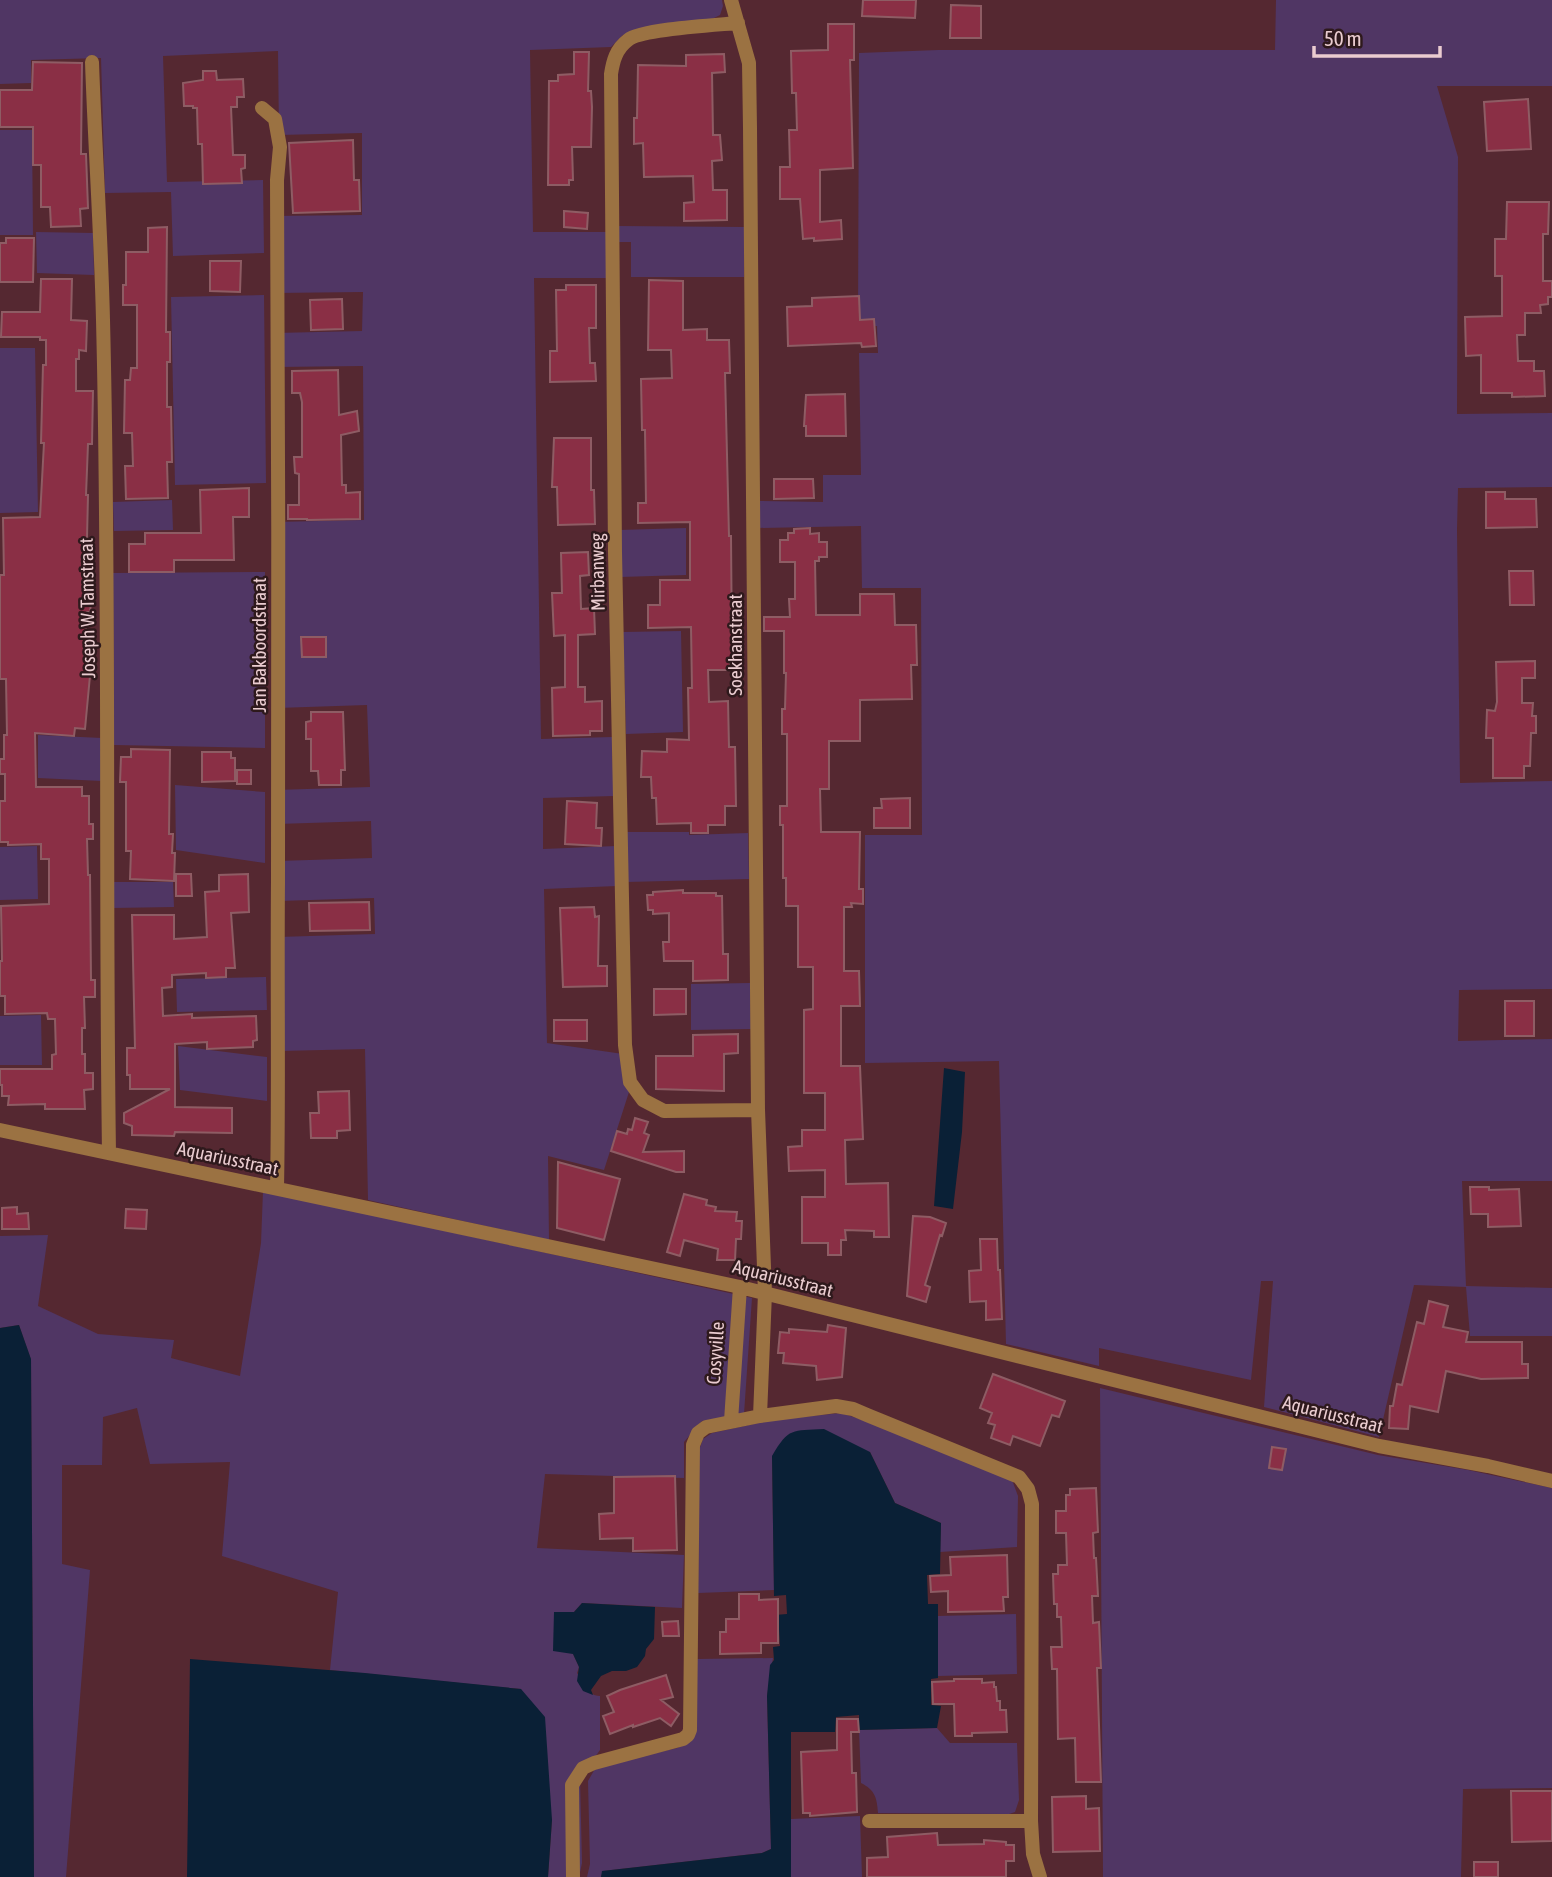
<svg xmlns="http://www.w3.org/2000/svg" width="1552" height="1877" viewBox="0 0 1552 1877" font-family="'Asap Condensed',sans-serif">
<rect width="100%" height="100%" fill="#552831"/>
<!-- green -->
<path fill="#503664" d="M0 0H722L723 6 720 15 712 19 623 35 611 47 530 50 533 232H609V278H534L541 739 612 737 614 796 543 798V849L616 846 617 886 544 889 547 1043 623 1054 629 1092 604 1170 548 1156 549 1240 368 1200 365 1049 280 1051 278 937 375 934 374 898 279 901 278 861 372 858 371 821 277 824 276 790 370 787 367 705 277 708 275 522 364 520 363 366 276 367 275 333 362 331 363 292 274 293 273 216 362 215V133L279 135 278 51 163 56 167 182 263 180 264 253 173 256 171 192 105 193 101 58 31 60V83L0 84Z
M1276 0H1552V86H1437L1458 157 1457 414 1552 413V487L1458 488 1457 530 1460 783 1552 781V989L1459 990 1458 1041 1552 1039V1181H1462L1466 1286 1552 1288V1336H1470L1466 1287 1414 1285 1379 1437 1264 1407 1273 1281H1261L1251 1380 1099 1348V1366L1006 1344 999 1061 865 1063V835H922L921 588H862L861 526 757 528 756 501 823 502V475H861L859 353H878L877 326H858L859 53 938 50H1275Z
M0 130H32L33 235H0Z
M618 226 745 227 744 277H631V242H619Z
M36 232 93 233 94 275 37 273Z
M264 295 266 483 175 485 171 297Z
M0 348H35L38 512 0 513Z
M172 500 173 530 114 531 113 502Z
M686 528V575L620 577 619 530Z
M265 572V748L114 745 113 573Z
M681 631 683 732 626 734 623 632Z
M38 735 102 738V781L38 778Z
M175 785 265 792V863L176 850Z
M626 832H689V835L748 833 749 879 626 882Z
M37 846 38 899 0 900V847Z
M113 882H173L174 907 113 908Z
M266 977 267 1010 177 1012 176 979Z
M750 983 751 1029 691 1030V984Z
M41 1015 42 1065H0V1016Z
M178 1046 267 1057V1101L180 1090Z
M263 1191 752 1298 744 1414 702 1421 684 1442V1478L545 1474 537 1548 684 1555 682 1608 582 1603 574 1612H554L579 1667 577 1673C584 1684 586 1695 600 1696V1750L580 1778 582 1863 579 1877H548L552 1820 521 1689 330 1670 338 1592 222 1556 230 1462 150 1464 137 1408 103 1417 102 1465H62V1564L90 1570 66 1877H34L31 1360 19 1325 0 1328V1236L48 1235 38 1306 98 1334 174 1340 171 1358 240 1376 261 1243Z
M1100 1388 1378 1455 1468 1470 1552 1488V1788L1463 1789 1461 1877H1103Z
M841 1413 897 1431 1012 1480 1018 1496 1017 1547 940 1552 941 1523 895 1503 870 1452 772 1456 774 1590 698 1593 699 1450 703 1439 712 1433 772 1420Z
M1016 1614 1017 1674 938 1676V1616Z
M773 1658 767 1696 771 1849 762 1853 603 1871 601 1877H587L590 1864 588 1781 596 1767 677 1748 688 1743 697 1659Z
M937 1728 950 1743H1017L1019 1800 1015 1812 1009 1814 878 1813C877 1798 875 1790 861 1783L859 1730Z
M860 1816 862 1877H791V1819Z"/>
<!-- water -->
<path fill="#0a2036" d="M944 1068 965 1072 962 1132 953 1209 934 1206Z
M19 1325 31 1359 34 1877H0V1328Z
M824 1429 870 1452 895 1503 941 1523 940 1574 927 1575 928 1604H938V1678L931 1679V1705L941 1706 937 1728 859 1730V1715L836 1717 835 1732H791V1877H601L602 1871 762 1853 771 1849 767 1696 770 1665 774 1660 773 1647 780 1646 779 1629H775V1615L787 1614 786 1595 774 1596 772 1456C789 1427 792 1431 824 1429Z
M582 1603 655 1607 654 1639 646 1649 645 1656 637 1667 626 1671H612L601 1676 591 1690 593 1695 583 1691 577 1681 579 1667 573 1654 553 1651 554 1612H574Z
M190 1659 365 1673 521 1689 545 1717 552 1820 548 1877H187Z"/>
<!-- building -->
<path fill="#8a2f45" stroke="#8e5c64" stroke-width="2" d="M863 0H916L915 18 862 16Z
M951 5 981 6V38H950Z
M828 24H854V60H850L853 168 820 170V222L841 220 842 239 814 241V238L803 239 800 199H780V167H790L789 130H797L796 93H792L791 51 828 50Z
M574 52H589L588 91H591L592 107 591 147H572L573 180H569V185H548L549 81H558V75L574 74Z
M724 54 725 72 712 73 713 135H720L722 160 712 161 713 190H727V220L684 221V203L694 202 693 176 644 177 643 143 634 144V118H637L638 65 686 66V55Z
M33 62 82 63 81 154H86L88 208 80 209 81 226 51 227 50 207H41V165H33V127H0V90H32Z
M203 71H216L217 80 243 79 244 97H237V107H231L233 155H245V168L241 169 242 183 203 184 202 144H198L197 108H193V106H184L183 83 203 80Z
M1528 99 1531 149 1487 151 1484 102Z
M353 140 354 180H359L360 211 293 213 289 143Z
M1507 202H1549L1548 234H1543V281H1552V297H1548V304L1540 305 1541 313H1525V335H1517L1518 361H1534V371H1544L1545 396 1512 397V393H1481V355L1466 356 1465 317 1502 316V276H1495V239H1506Z
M564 211 588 213 587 229 564 227Z
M167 227 166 332H170V362H167V407H171L172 462H167L168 498 126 499 125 466H133L132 433H124L125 380H130L131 368H137V305H123V285H126V252H148V228Z
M6 238H34L33 282H0V243H6Z
M210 261H241L240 292 210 291Z
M41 279H72L71 320 87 321 86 351 79 350V359H76V391H93L92 444H88L86 495H88L86 581 93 582 90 612H87L84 658H88V664L91 665 85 729 75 728 74 736 35 733 36 787H82V796H89V824H93V839H87L88 875H90L91 980H95V997H84L85 1028H82V1054H85V1073H93V1089L84 1090 85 1109H45V1104L8 1105 9 1096H2V1085H0V1069H52V1055L56 1054 55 1019H48L47 1013 5 1014V996H0V961H2L1 906 49 904V859H41V844L8 845V842H0V801H5V774H0V759H4V735H7L6 679H0V575H4L3 518 40 517 44 443H41L43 365H46V340H40V337H1L2 312H40Z
M649 280 683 281V330L707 329V340H729L730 373H725L729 536H731L732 658H730V670H708L709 702 728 701 729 747H735L736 806H725V825H708V833H691V823L657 824 656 798H652L651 777H641L642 751 667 752V739L689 740 688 688H692L691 627 648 628V605H660V580H690V522L638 523V503H646L645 430H642L641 379 672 378 671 350H648Z
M566 285H596V328H589L590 363H595L596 381 550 382V351H557L556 290H566Z
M859 296 860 320 874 319 876 346 862 347 861 343 788 346 787 307 812 306V298Z
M342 299 343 329 311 330 310 300Z
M338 370 339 415 357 411 359 431 341 435 342 485H346V493L360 492V519L307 520V519H288V505H299V474L295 473 294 457H302V402L300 393H292V371Z
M845 394 846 436H806V426H804L806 395Z
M554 438H591V490H594L595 524 558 525 557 487H552Z
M774 479H813L814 498 774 499Z
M249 488V517H233L234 560H174V572H129V544H145V533H201L200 490Z
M1486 492H1505V499H1536L1537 527 1486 528Z
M810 528V534L819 533V542H827V557H819V561H815L816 615H860V594H894L895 625H916L917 665H911L912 699 860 700V741H829V789H820L821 832H860L859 889H863V904L851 903 852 907H844V971H859L860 1006H841V1066H860L863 1139 845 1140 846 1184 888 1183 889 1237H874V1231L845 1230 846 1240H841V1255H828V1243H802V1197H825V1170L789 1171 788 1147 802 1146V1130H825V1093H804V1010L813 1009V967H798V906H786V878H783V825H780V806H787V734H782V709H785L786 673H784V631H764V617H790L789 599H795V562H780V540H788V533H794V529Z
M588 552 589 575 580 576 581 609 594 608 595 634 578 635V687H585V702L602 701V731H590V735L553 736 552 688 565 687V635L554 636 552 593H562L561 553Z
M1509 571H1533L1534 605H1510Z
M301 637H326V657H302Z
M1535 661V678H1522V703H1533L1532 716H1536V733H1531L1530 766H1524V778H1493V738H1486L1487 710 1495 711 1497 702 1496 662Z
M311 712H343L345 770H341V785H319L318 771H311V739H306V722L311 721Z
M131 749 170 750 169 834H173L172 853H175L174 881 130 879 131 851H126V782H120L121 757H131Z
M202 752H231V758H235V781L202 782Z
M237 770H251V784H237Z
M910 798V828H874V808H882L881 799Z
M567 801 597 803 596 828H602L601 846 565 844Z
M176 874H191L192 896H176Z
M248 874 249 912 231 913 235 968H226V977L206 978V973L172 975V987L162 988 163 1016 192 1014V1018L256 1016 257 1040 253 1041V1047L207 1049V1042L175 1044V1107L232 1108V1133L175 1132 174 1136 132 1135V1126L124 1123V1113L170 1089H130V1075H127V1048H135L132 915H174V939L207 937 205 892 219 891V875Z
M683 890V893H716V896H722L723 954H728V980L693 981V961H664L663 942H669V913L653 914V910H648L647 895H653V892Z
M369 902 370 930 310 931 309 903Z
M594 907 595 917 599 916 598 966H607V986L563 987 560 908Z
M654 989H686V1014L654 1015Z
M1505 1001H1534V1036H1505Z
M554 1020H587V1041H554Z
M738 1034V1053L724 1054V1091L656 1089V1056H693V1035Z
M349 1091 350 1130 337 1131V1138H311L310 1113H319L318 1092Z
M635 1118 648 1122 644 1133 649 1135 643 1152 684 1151V1172H676L611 1151 617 1131 627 1134 628 1129 632 1130Z
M558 1162 620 1179 604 1240 557 1228Z
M1470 1187H1489V1190L1519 1189 1521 1226 1488 1227V1214H1471Z
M684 1194 707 1200 706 1205 716 1207 715 1211 737 1212 736 1221H742L741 1239H736L735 1260H717L718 1249 684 1240 680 1256 667 1252Z
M17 1207V1214L28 1213 29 1229H2V1208Z
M126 1209 147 1210 146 1229 125 1228Z
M913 1216 930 1217 946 1223 942 1236 940 1235 925 1285 930 1287 926 1302 907 1296Z
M980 1239H997L998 1270H1000L1002 1319 986 1320V1301L970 1302 969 1271 981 1270Z
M1429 1301 1448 1306 1443 1327 1468 1332 1466 1342H1522V1364H1528V1378L1481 1379 1446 1371 1438 1412 1410 1406 1408 1429 1389 1428 1390 1406H1393L1397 1384 1402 1385 1417 1322 1424 1324Z
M828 1325 846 1328 842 1377 817 1380 816 1366 783 1363 784 1353H778L780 1332 789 1333V1329L827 1332Z
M993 1374 1065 1401 1059 1417 1052 1415 1040 1446 1013 1436 1010 1445 991 1438 995 1425 988 1423 992 1413 980 1408Z
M1272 1447 1286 1449 1282 1470 1269 1468Z
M675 1476 677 1550 633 1551V1538L600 1539 599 1514 614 1513V1477Z
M1096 1488 1098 1532 1093 1533 1094 1558H1096L1098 1596H1092L1093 1623 1099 1622 1101 1668H1097L1101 1782H1076L1075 1738 1058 1739 1057 1669H1052L1051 1647H1062L1061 1617H1057V1604H1054L1053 1574H1058V1565H1067L1066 1533H1056V1511H1066V1495H1070V1489Z
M1007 1555 1008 1597H1003L1004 1611 948 1612V1591L931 1592 930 1576 951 1575 950 1557Z
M739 1594H759V1600L778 1599V1643H761V1653L720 1654V1632H726V1619H739Z
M678 1621 679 1636H663L662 1622Z
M666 1675 673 1697 661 1700 679 1714 671 1726 660 1718 633 1727V1725L610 1734 603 1716 614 1712 607 1696 620 1690Z
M954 1679H982V1683L994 1682V1687H996L997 1701H1000V1710H1006L1007 1732 972 1733V1736H955L954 1704H933L932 1682 954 1681Z
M837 1719H858L859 1732H851L852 1773H856L857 1812 810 1816V1813H803L801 1752 837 1750Z
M1511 1791H1552V1841L1512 1842Z
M1086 1796V1809L1099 1808 1100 1851 1053 1852 1052 1797Z
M937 1833 938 1845 984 1844V1840L1006 1842V1845H1014V1861H1006V1877H867V1858L888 1857 887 1837Z
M1474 1862H1498V1877H1474Z"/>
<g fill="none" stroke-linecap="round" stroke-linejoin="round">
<!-- minor -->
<path stroke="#9b7242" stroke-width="14" d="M731 0 749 63 750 128 758 1110 765 1293 760 1416
M738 23C717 25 641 29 628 40 616 49 613 61 611 74L615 552 625 1045 630 1082 643 1100 664 1111 758 1110
M92 62C95 148 101 234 103 320 110 597 105 875 109 1153
M262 108 275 119 280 147 277 180C279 414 278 648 278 882 277 984 279 1086 277 1188
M0 1130 740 1287 1379 1446 1488 1466 1552 1481
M731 1421 740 1287
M869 1821H1031
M573 1877 572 1785 583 1768 594 1763 683 1739 688 1735 690 1730 693 1445 698 1433 706 1427 760 1416 836 1406 853 1409 867 1415 1019 1477 1028 1489 1032 1504 1031 1821 1033 1854 1040 1877"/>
</g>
<g text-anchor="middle" stroke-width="5" stroke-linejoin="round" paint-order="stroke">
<!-- street labels -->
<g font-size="19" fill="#eaccd0" stroke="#2e191c">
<text transform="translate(597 572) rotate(-91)" y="7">Mirbanweg</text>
<text transform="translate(87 608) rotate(-91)" y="7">Joseph W. Tamstraat</text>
<text transform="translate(259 645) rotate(-90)" y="7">Jan Bakboordstraat</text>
<text transform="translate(735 645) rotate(-90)" y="7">Soekhanstraat</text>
<text transform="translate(228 1158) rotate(12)" y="7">Aquariusstraat</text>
<text transform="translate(783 1278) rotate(14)" y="7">Aquariusstraat</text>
<text transform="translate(715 1353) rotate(-86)" y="7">Cosyville</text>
<text transform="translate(1333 1414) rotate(14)" y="7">Aquariusstraat</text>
</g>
</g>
<!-- scale -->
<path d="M1314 46v10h126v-10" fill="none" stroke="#eaccd0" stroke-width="3.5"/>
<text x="1324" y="46" font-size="21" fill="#eaccd0" stroke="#2e191c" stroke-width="5" paint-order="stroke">50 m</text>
</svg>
